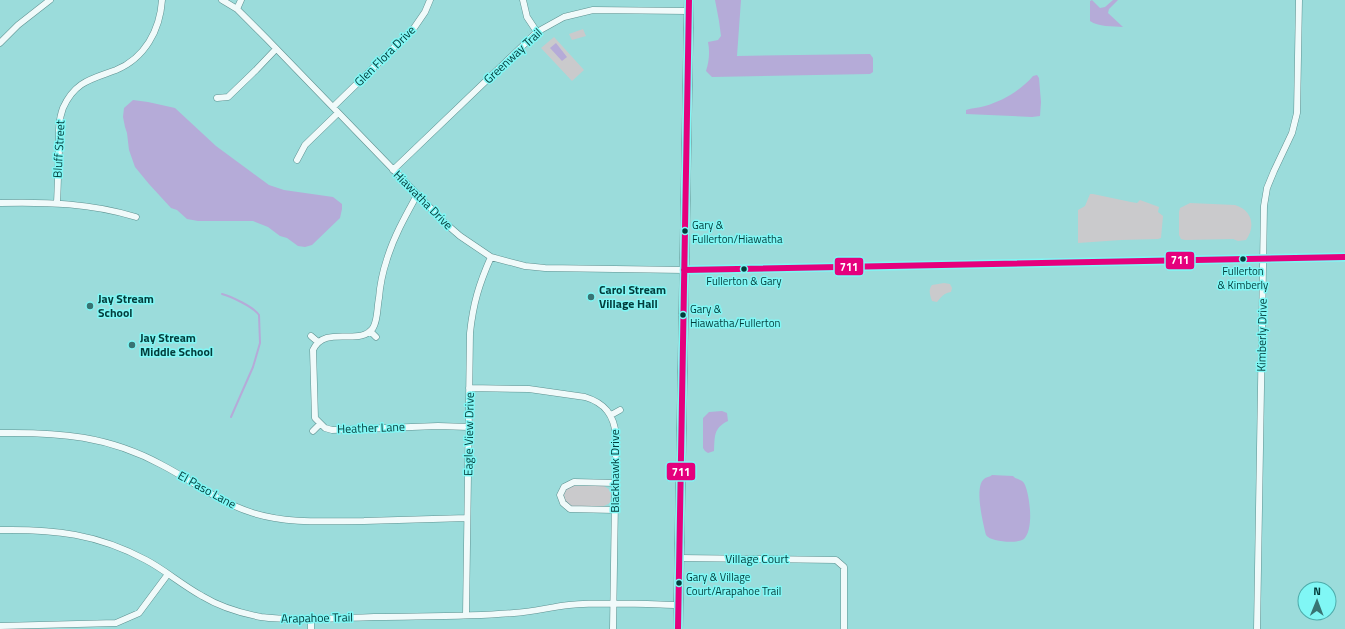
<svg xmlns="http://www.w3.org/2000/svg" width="1345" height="629" viewBox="0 0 1345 629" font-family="'Titillium Web',sans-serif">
<rect width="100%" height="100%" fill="#9bdcdb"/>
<!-- green -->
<path fill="#cacacc" d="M583 29 586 36 572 40 569 34Z
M554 37 584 70 572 81 541 48Z
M1090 194H1093L1131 202 1137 203 1140 200 1159 207 1158 212 1163 216 1161 238 1158 239 1121 240 1078 243V210L1085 206Z
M1190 203 1235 205C1252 210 1256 226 1246 240L1238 241 1233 239 1185 240 1181 239 1179 235V212L1180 208Z
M944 283 950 284 952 288 951 292C944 293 941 297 937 302L932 301C930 295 928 290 932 285Z
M571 486H604L610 490 611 493 610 503 604 506H572C564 502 563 497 565 489Z"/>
<!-- water -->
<path fill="#b5abd8" d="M715 0H741L737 56 870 54 873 58V72L870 74 712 77 706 71C709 62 710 52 708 42L718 40 721 36 719 21Z
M1092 0 1100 8 1105 7 1113 0H1118L1109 9 1108 13 1123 27C1113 26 1098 27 1090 21V1Z
M556 43 567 57 562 61 550 48Z
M1037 75 1039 78 1041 102 1040 116 1032 117 966 114V110C972 108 978 108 985 106 1003 101 1021 90 1033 76Z
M133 100 148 102 175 108 216 146 269 185 284 190 333 197 342 204V209L340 218 312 245 305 247 298 246 287 238 280 236 268 227 253 221H198L187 219 177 210 171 208 149 184 135 167 129 150 127 133 125 127 123 117 124 108Z
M722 411 727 413 728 421C713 428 715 437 714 451L708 453 705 451 703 448V418L709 412Z
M992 475 1013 476C1016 480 1023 479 1025 485 1030 497 1034 529 1024 539 1018 544 990 542 986 535 983 523 974 487 984 479 986 477 990 477 992 475Z"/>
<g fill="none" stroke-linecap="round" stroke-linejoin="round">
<!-- stream -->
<path stroke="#b5abd8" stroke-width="2" d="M222 294C230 296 254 307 259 315L260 343 253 367 231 417"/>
<defs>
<path id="street" d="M222 0 237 9 266 38 445 223 460 236 491 257 525 266 545 268 684 270 1345 257
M523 0 527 17 537 32
M237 9 241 0
M0 43 18 25 50 0
M217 98 228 97 256 70 276 49
M333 107 414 28 425 12 430 0
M297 160 305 145 338 113
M393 170 537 32 564 17 593 10 688 11
M417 195C406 215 394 236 387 259 383 271 380 285 379 298 377 307 378 320 373 328 360 347 325 324 313 350L315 418 325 428 332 430 438 426 469 427
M57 202C58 185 58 168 59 150 59 136 58 121 63 108 75 81 92 79 116 70 145 58 160 30 162 0
M0 203C47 202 90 203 136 217
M370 331 376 337
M311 336 318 342
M469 388 529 389 585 397C605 403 614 415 616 436L613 629
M611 415 620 410
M313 431 320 424
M0 433C59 432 109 436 162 465 193 481 218 502 253 513 289 524 326 521 364 521 399 520 433 519 467 518
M615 510 570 509 563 503 560 495 564 487 574 482 615 483
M0 530C54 529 98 534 146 560 165 570 182 585 202 596 220 607 240 613 261 617 275 619 289 619 303 619 328 619 352 618 377 617 422 616 468 617 514 613 532 612 551 607 569 605 605 602 642 604 678 605
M679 558 836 560 844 567V629
M466 615 470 333C473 304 479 284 491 257
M311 619V629
M0 626 116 623 139 613 168 574
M1257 629 1264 206 1267 188 1274 171 1292 133 1297 113 1299 0"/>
<path id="secondary" d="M678 629 689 0"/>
</defs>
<!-- street casing -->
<use href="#street" stroke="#5e9190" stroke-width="7"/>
<!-- secondary casing -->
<use href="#secondary" stroke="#5e9190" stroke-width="10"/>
<!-- street -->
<use href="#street" stroke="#f0fafa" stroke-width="6"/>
<!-- secondary -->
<use href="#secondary" stroke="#f0fafa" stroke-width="9"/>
<defs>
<path id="bus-1" d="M684 270 1345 257
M678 629 689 0"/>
</defs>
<!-- bus-1 casing -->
<use href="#bus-1" stroke="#80f7f5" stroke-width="9"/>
<!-- bus-1 -->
<use href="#bus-1" stroke="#e5007d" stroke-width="6"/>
</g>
<!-- markers -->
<g fill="#023c3b" stroke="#80f7f5" stroke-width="1.5">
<circle cx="685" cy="231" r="3.5"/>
<circle cx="1243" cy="259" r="3.5"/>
<circle cx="744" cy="269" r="3.5"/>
<circle cx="683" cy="315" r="3.5"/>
<circle cx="679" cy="583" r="3.5"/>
</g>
<g fill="#387473" stroke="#80f7f5" stroke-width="1.5">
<circle cx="591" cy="297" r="4"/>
<circle cx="90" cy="306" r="4"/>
<circle cx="132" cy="345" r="4"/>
</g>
<g text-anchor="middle" stroke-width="3" stroke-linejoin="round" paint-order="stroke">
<!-- bus labels -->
<g font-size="11" fill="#023c3b" stroke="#80f7f5" text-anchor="start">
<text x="692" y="229">Gary &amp;<tspan x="692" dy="14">Fullerton/Hiawatha</tspan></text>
<text x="1243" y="275" text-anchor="middle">Fullerton<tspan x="1243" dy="14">&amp; Kimberly</tspan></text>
<text x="744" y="285" text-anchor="middle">Fullerton &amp; Gary</text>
<text x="690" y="313">Gary &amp;<tspan x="690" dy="14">Hiawatha/Fullerton</tspan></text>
<text x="686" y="581">Gary &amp; Village<tspan x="686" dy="14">Court/Arapahoe Trail</tspan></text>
</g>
<!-- street labels -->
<g font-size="12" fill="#023c3b" stroke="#80f7f5">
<text transform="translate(385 56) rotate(-45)" y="4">Glen Flora Drive</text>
<text transform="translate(513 56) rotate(-43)" y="4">Greenway Trail</text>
<text transform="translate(59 149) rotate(-87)" y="4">Bluff Street</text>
<text transform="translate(423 200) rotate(45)" y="4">Hiawatha Drive</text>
<text transform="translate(1262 335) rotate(-89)" y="4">Kimberly Drive</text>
<text transform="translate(371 428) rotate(-2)" y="4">Heather Lane</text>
<text transform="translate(469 434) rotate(-89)" y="4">Eagle View Drive</text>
<text transform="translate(615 471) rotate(-90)" y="4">Blackhawk Drive</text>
<text transform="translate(207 490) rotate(29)" y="4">El Paso Lane</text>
<text x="757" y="563">Village Court</text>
<text transform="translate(317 618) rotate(-1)" y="4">Arapahoe Trail</text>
</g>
<!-- poi labels -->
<g font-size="12" font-weight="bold" fill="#023c3b" stroke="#80f7f5" text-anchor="start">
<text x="599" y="294">Carol Stream<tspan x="599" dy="14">Village Hall</tspan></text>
<text x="98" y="303">Jay Stream<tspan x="98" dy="14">School</tspan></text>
<text x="140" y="342">Jay Stream<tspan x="140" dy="14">Middle School</tspan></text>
</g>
</g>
<g stroke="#80f7f5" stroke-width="1.5">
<rect x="1165" y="251" width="30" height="19" rx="4" fill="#e5007d"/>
<rect x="834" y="257" width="30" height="19" rx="4" fill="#e5007d"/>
<rect x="666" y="462" width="30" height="19" rx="4" fill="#e5007d"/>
</g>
<g font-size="11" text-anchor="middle" font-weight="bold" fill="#fff">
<text x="1180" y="264">711</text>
<text x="849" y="271">711</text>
<text x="681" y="476">711</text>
</g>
<!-- north arrow -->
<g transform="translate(1317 601) rotate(1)"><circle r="19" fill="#80f7f5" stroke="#4eacab"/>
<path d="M0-3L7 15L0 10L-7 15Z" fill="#387473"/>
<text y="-6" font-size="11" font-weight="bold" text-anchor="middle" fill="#023c3b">N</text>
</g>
</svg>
